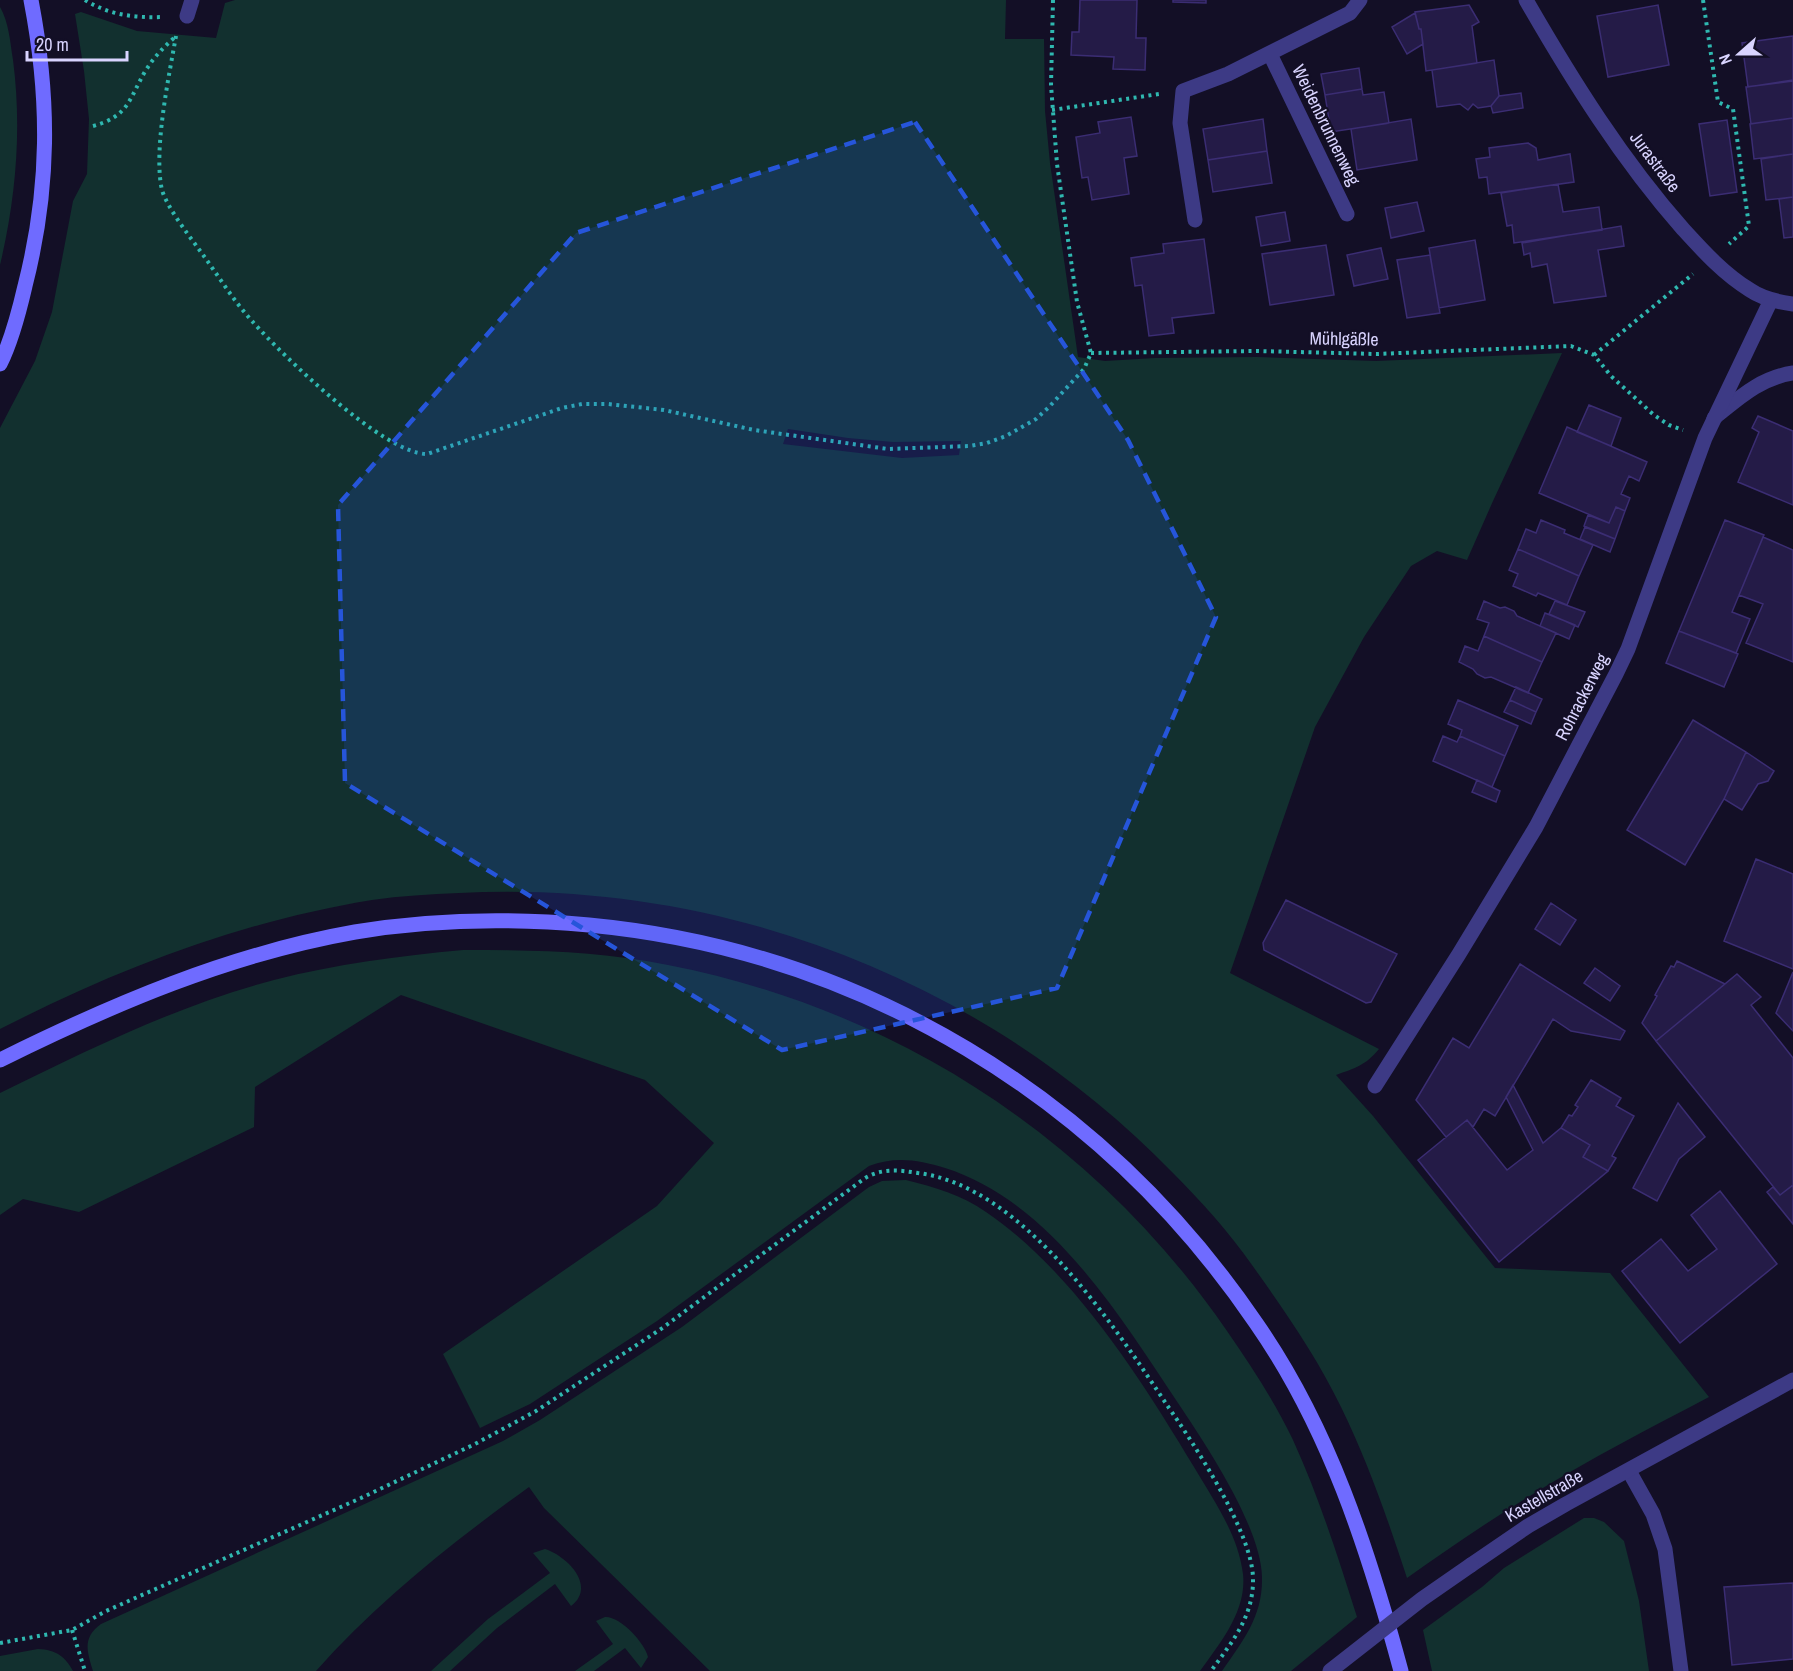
<svg xmlns="http://www.w3.org/2000/svg" width="1793" height="1671" viewBox="0 0 1793 1671" font-family="'Archivo Narrow',sans-serif">
<rect width="100%" height="100%" fill="#130f26"/>
<!-- green -->
<path fill="#12302f" fill-rule="evenodd" d="M235 0H1006L1005 39H1044L1045 111 1050 163 1078 357 1105 361 1155 358 1257 357 1376 361 1562 353 1493 501 1467 560 1437 551 1411 566 1364 637 1315 727 1230 973 1379 1049C1365 1066 1355 1068 1336 1075L1373 1116 1495 1268 1610 1273 1709 1397C1650 1428 1590 1459 1533 1494 1490 1520 1448 1549 1407 1578 1388 1520 1368 1462 1341 1407 1317 1357 1284 1310 1252 1265 1229 1232 1201 1201 1172 1172 986 981 725 879 459 893 430 894 400 896 372 900 238 922 120 968 0 1029V428L35 361 52 312 73 201 87 174 89 119 84 71 75 14 81 12 137 31 216 38 225 3ZM788 429 848 438 893 442 961 441 959 455 902 458 783 444Z
M0 7C9 23 10 41 13 60 22 128 16 198 0 265Z
M463 950C532 950 600 951 668 965 896 1009 1096 1140 1227 1331 1251 1366 1275 1402 1293 1440 1319 1497 1338 1557 1357 1617L1291 1671H1222C1243 1641 1263 1616 1262 1577 1261 1527 1206 1445 1178 1403 1120 1316 1050 1201 945 1168 919 1160 895 1156 869 1166L657 1321 530 1404 480 1428 443 1354 657 1206 714 1143 645 1080 401 995 255 1087 254 1127 79 1212 23 1199 0 1215V1093C88 1050 178 1005 274 980 336 964 399 956 463 950Z
M906 1180C934 1187 962 1195 986 1212 1072 1270 1141 1379 1194 1467 1214 1501 1238 1534 1243 1574 1247 1611 1220 1643 1200 1671H710L544 1508 529 1487C453 1542 378 1601 316 1671H93C87 1651 82 1638 101 1624L503 1441 540 1420 682 1327 869 1187 882 1181Z
M1584 1518H1594L1604 1522 1624 1541 1639 1601 1649 1671H1432L1423 1630 1482 1587 1504 1568Z
M545 1549C567 1556 597 1586 571 1606L555 1584 497 1628 450 1671H431L488 1619 550 1573 533 1553Z
M605 1617C620 1616 645 1643 648 1657L641 1668 625 1648 594 1671H575L613 1644 596 1621Z
M38 1649C56 1650 65 1656 73 1671H0V1656Z"/>
<!-- building -->
<path fill="#241b47" stroke="#3b2d73" stroke-width="1.5" d="M1080 0H1137L1136 38H1146L1145 70 1113 69 1114 57 1071 55 1072 32H1079Z
M1173 0H1206V3L1173 2Z
M1469 5 1479 22 1472 26 1477 63 1426 71 1421 29H1419L1415 12Z
M1658 5 1669 65 1608 77 1597 16Z
M1415 13 1419 29H1421L1423 44 1407 54 1392 27Z
M1793 36V80L1748 87 1742 43Z
M1494 60 1499 96 1491 106 1478 108 1473 104 1468 110 1460 104 1437 107 1432 70Z
M1359 68 1362 89 1325 95 1321 74Z
M1793 81V118L1751 124 1746 87Z
M1362 89 1363 95 1384 92 1389 123 1331 132 1325 95Z
M1521 93 1523 108 1493 113 1491 106 1499 96Z
M1131 117 1137 156 1124 158 1129 194 1092 200 1088 177 1082 178 1076 137 1100 133 1098 122Z
M1793 118V154L1754 159 1750 124Z
M1263 119 1267 151 1208 160 1203 129Z
M1411 119 1417 160 1357 170 1351 129Z
M1727 120 1737 192 1710 196 1699 124Z
M1528 143 1536 148 1538 160 1570 154 1574 182 1489 194 1487 177 1479 178 1476 159 1490 157 1489 148Z
M1267 151 1272 183 1213 192 1208 160Z
M1793 154V197L1766 200 1761 159Z
M1558 184 1563 212 1599 207 1602 230 1514 243 1512 225 1507 226 1501 193Z
M1793 197V237L1784 238 1779 199Z
M1417 202 1424 231 1391 238 1385 208Z
M1285 212 1290 241 1261 246 1256 217Z
M1621 226 1624 246 1598 250 1606 296 1554 303 1547 264 1532 267 1530 253 1524 255 1522 243Z
M1204 239 1214 313 1172 318 1174 333 1149 336 1142 285 1135 286 1131 258 1164 253 1163 244Z
M1475 240 1485 300 1439 308 1429 248Z
M1326 245 1334 295 1270 305 1262 254Z
M1381 248 1388 279 1354 286 1347 255Z
M1430 255 1440 313 1407 318 1397 260Z
M1589 405 1621 418 1611 446 1577 432Z
M1758 416 1793 431V505L1738 482 1759 432 1752 428Z
M1567 427 1647 462 1639 481 1629 476 1621 494 1630 498 1625 511 1616 507 1609 523 1539 493Z
M1616 507 1625 511 1615 539 1584 526 1588 515 1609 523Z
M1541 520 1565 530 1564 533 1593 545 1579 576 1518 549 1526 529 1536 533Z
M1725 520 1764 535 1732 612 1750 619 1736 653 1679 631Z
M1585 527 1615 539 1610 552 1580 539Z
M1763 537 1793 550V662L1746 643 1763 604 1739 595Z
M1518 549 1579 576 1567 605 1538 593 1536 596 1513 586 1518 574 1509 570Z
M1484 601 1500 608 1505 607 1514 611 1517 616 1556 633 1542 662 1484 636 1489 623 1477 619Z
M1555 601 1585 612 1578 627 1549 614Z
M1545 613 1575 625 1569 639 1540 626Z
M1679 631 1738 654 1724 687 1666 663Z
M1484 636 1542 662 1528 693 1491 677 1485 678 1477 674 1473 669 1459 662 1465 646 1478 651Z
M1516 687 1542 699 1536 712 1510 700Z
M1458 700 1518 726 1505 756 1460 736 1462 730 1448 724Z
M1510 700 1536 712 1531 724 1504 712Z
M1693 720 1746 752 1724 799 1685 865 1627 830Z
M1443 736 1457 742 1460 736 1505 756 1492 787 1433 761Z
M1746 752 1774 771 1768 781 1758 784 1742 810 1724 799Z
M1477 780 1500 791 1496 802 1472 792Z
M1756 859 1793 874V969L1724 941Z
M1286 900 1397 954 1371 1002 1366 1003 1264 950 1263 943Z
M1551 903 1576 920 1560 945 1535 929Z
M1677 961 1725 984 1656 1041 1642 1023 1657 996 1655 995 1671 966 1674 967Z
M1520 964 1625 1031 1620 1040 1571 1031 1553 1019 1495 1116 1484 1109 1473 1127 1467 1120 1446 1137 1416 1100 1453 1038 1469 1048Z
M1595 968 1620 986 1610 1001 1584 983Z
M1793 972V1031L1776 1013Z
M1737 974 1761 997 1751 1005 1793 1058V1185L1780 1195 1656 1041Z
M1591 1080 1621 1098 1616 1106 1634 1116 1612 1156 1616 1158 1608 1171 1583 1157 1590 1145 1561 1128 1569 1115 1572 1116 1578 1107 1575 1105Z
M1513 1085 1543 1143 1561 1128 1590 1145 1583 1157 1608 1171 1499 1262 1418 1160 1467 1120 1507 1170 1533 1150 1506 1097Z
M1678 1103 1705 1137 1679 1159 1657 1201 1633 1188Z
M1793 1185V1224L1767 1192 1773 1187 1780 1195Z
M1720 1191 1777 1264 1680 1343 1622 1271 1661 1239 1688 1271 1717 1249 1691 1215Z
M1793 1583V1659L1732 1665 1724 1587Z"/>
<g fill="none" stroke-linecap="round" stroke-linejoin="round">
<!-- path -->
<path stroke="#2fb8b0" stroke-width="4" stroke-dasharray="3 4.5" stroke-linecap="butt" d="M85 0C109 15 135 18 162 17
M1703 0 1718 102 1733 109 1749 226 1729 244
M176 36C169 76 153 151 162 190 167 207 187 233 198 248 216 272 232 299 252 321 282 355 384 454 427 454L562 408 582 404H608L664 410 754 430 888 449 969 446 987 443 1006 436 1036 419 1049 407 1084 369 1091 353 1077 302 1057 164 1051 85 1053 0
M1052 110 1159 94
M93 126C130 116 129 98 146 70 154 57 164 47 175 37
M1091 353 1257 351 1376 354 1571 346 1594 355 1611 376 1654 415 1669 425 1683 430
M1594 355 1693 274
M72 1630 85 1671
M0 1643 72 1630 106 1611 361 1498 475 1444 536 1411 661 1329 865 1178C882 1168 899 1170 918 1173 1022 1186 1113 1324 1167 1405 1194 1444 1252 1532 1253 1578 1254 1616 1232 1642 1211 1671"/>
<!-- service -->
<path stroke="#3d3a85" stroke-width="15" d="M1714 418C1739 398 1760 378 1793 373
M1629 1471 1653 1514 1665 1549 1681 1671"/>
<!-- minor -->
<path stroke="#3d3a85" stroke-width="15" d="M1526 0C1572 80 1622 160 1683 229 1704 252 1724 274 1750 290 1763 299 1778 302 1793 304
M187 16 192 0
M1270 54 1347 214
M1195 220 1180 123 1183 91 1228 74 1350 13 1360 0
M1375 1086 1459 954 1536 827 1616 674 1628 649 1705 438 1771 300
M1471 1565 1528 1526 1566 1504 1793 1380"/>
<!-- secondary -->
<path stroke="#6f6bff" stroke-width="15" d="M0 364C12 340 19 312 25 286 50 188 50 99 31 0
M0 1060C113 1004 230 954 355 932 433 919 511 918 589 925 862 951 1102 1097 1256 1323 1329 1428 1368 1549 1401 1671"/>
<!-- minor-bridge -->
<path stroke="#3d3a85" stroke-width="15" d="M1330 1671 1422 1599 1471 1565"/>
</g>
<!-- marked area -->
<path fill="#2655da" fill-opacity="0.2" stroke="#2655da" stroke-width="4.5" stroke-dasharray="12 8" stroke-linejoin="round" d="M915 122 1128 440 1216 617 1057 988 782 1050 345 783 338 505 576 233Z"/>
<g text-anchor="middle" stroke-width="4.5" stroke-linejoin="round" paint-order="stroke">
<!-- street labels -->
<g font-size="18" fill="#d9d4ff" stroke="#130f26">
<text transform="translate(1326 125) rotate(64)" y="6">Weidenbrunnenweg</text>
<text transform="translate(1655 162) rotate(53)" y="6">Jurastraße</text>
<text transform="translate(1344 339) rotate(1)" y="6">Mühlgäßle</text>
<text transform="translate(1582 697) rotate(-63)" y="6">Rohrackerweg</text>
<text transform="translate(1544 1496) rotate(-30)" y="6">Kastellstraße</text>
</g>
</g>
<!-- north arrow -->
<g transform="translate(1739 54) rotate(249)" stroke="#130f26" stroke-width="4.5" paint-order="stroke">
<path d="M0-4.5L10 22L0 15L-10 22Z" fill="#d9d4ff"/>
<text y="-9" font-size="16" font-weight="bold" text-anchor="middle" fill="#d9d4ff">N</text>
</g>
<!-- scale -->
<path d="M27 51v9h100v-9" fill="none" stroke="#d9d4ff" stroke-width="3"/>
<text x="36" y="51" font-size="18" fill="#d9d4ff" stroke="#130f26" stroke-width="4.5" paint-order="stroke">20 m</text>
</svg>
